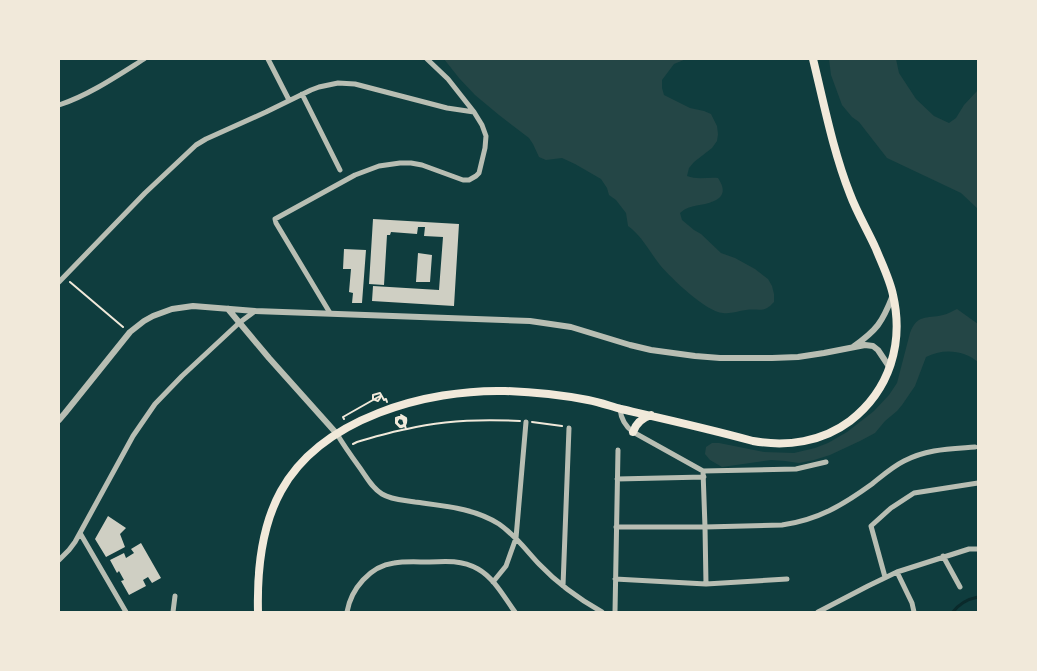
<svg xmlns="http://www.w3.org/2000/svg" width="1037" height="671" viewBox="0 0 1037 671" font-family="'Source Sans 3',sans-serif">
<rect width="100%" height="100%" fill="#0f3d3e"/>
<!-- green -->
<path fill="#244646" d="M444 59H686L674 64 662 80V88L664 95 690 108 704 111 711 114 717 126 718 134 717 141 712 148 694 162 689 168 687 176C697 180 708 177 718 178 724 187 726 196 714 201 702 207 691 203 680 213L682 220 694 230 701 234 721 253 735 258 755 269 768 279 772 286 774 294V302C763 314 759 308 746 310 738 311 731 314 723 313 706 312 671 278 660 265 649 251 642 236 628 226L626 213 616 200 609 195 607 188 601 179 575 164 562 158 546 160 539 157 533 144 529 138 499 115 475 95 459 78Z
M829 59H896L899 73 916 99 934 116 949 123 956 118 964 105 978 90V209L961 193 887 158 859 122 852 117 842 105 831 75Z
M957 309 978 324V362C965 350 942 348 926 357L915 386 902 405 897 411 885 421 875 433 860 441 830 455 814 460 799 463 785 461 771 460 722 467 710 460 705 454 706 447 712 443H719L764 452 794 453 815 448 828 443 847 432 874 411 889 395 897 383 910 333C917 314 926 319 943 315 948 314 952 311 957 309Z"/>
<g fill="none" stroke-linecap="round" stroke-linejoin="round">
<!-- stream -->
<path stroke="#0a2a2b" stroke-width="3" d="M953 612C959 604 968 599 978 597"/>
</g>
<!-- building -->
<path fill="#cfcfc3" d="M373 219 459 224 454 306 372 301 373 286 439 290 443 237 424 236 425 227H418L417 234 391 232 390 235H387L384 285 369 284Z
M344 249 366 250 362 303H352L353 293 349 292 351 269H343Z
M418 253 432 255 430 282H416Z
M108 516 126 528 120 534 125 547 106 557 95 539Z
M141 543 161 578 152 583 148 577 143 580 146 586 129 595 121 581 124 580 119 571 117 573 110 560 124 553 126 558 134 553 131 549Z"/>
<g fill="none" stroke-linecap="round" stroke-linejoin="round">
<!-- path -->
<path stroke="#f1e9da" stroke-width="2" d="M70 282 123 327
M380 396V398L378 401 373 399V395L380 393 384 400 386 399 387 402
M401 415 406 418C407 423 405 428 400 427L396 423V418L399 417H403C407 421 405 426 400 426L397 423V421L399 418 403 419 406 429
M344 419 343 417 380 396
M532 422 562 426
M353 444 357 442C374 437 390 432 407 429 443 420 482 419 520 421"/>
<!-- minor -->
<path stroke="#b8beb3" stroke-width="5" d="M268 59 289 100
M302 94 340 170
M59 105C89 95 117 76 144 59
M59 282 145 193 196 145 206 139 266 112 311 90 319 87 338 83 355 84 447 108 474 112
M330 313 276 223 275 219 355 175 379 166 400 163H411L422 165 463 180H469L476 176 479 173 485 148 486 136 482 125 474 112 448 79 427 59
M620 409C621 419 625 426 633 432L703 471 796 469 826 462
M337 434C344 446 352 457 360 468 367 478 372 488 382 494 392 500 404 500 415 502 444 506 474 508 499 524 515 535 526 550 539 564 557 583 579 599 602 612
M703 471 705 527 706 584
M617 479 704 477
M616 527H705L782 525C818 520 843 505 872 484 882 476 892 467 904 461 927 449 949 449 975 447
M80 533 126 612
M943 556 960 587
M59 560 69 550 75 542 133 436 155 404 182 376 239 323 255 311
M897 572 912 603 914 612
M885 577 871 526 891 508 914 493 978 483
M615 579 706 584 787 579
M493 582 506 566 516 538 526 422
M563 586 569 428
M173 612 175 596
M347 612C351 589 370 566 394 563 405 561 418 562 429 562 446 561 462 560 478 569 494 578 504 597 515 612
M615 612 618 450
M818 612 868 586 897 572 969 549H978"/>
<!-- tertiary -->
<path stroke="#b8beb3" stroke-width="6" d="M228 309 269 358 337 434
M853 347C877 330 882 323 893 295
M59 420 65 413 130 332 144 321 153 316 172 309 193 306 255 311 530 321 571 327 630 345 651 350 695 356 720 358H772L798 357 824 353 865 345 873 346 878 350 890 368"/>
<!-- primary -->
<path stroke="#f1e9da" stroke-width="8" d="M633 432C636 423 642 418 651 415
M258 612C257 572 261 527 281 491 321 418 427 389 505 391 533 392 561 395 588 400 599 402 610 406 621 409 665 419 710 429 753 441 787 447 822 442 850 421 890 390 904 343 893 295 890 280 882 264 876 249 868 231 857 213 850 194 833 151 824 104 813 59"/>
</g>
<!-- border -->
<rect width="1037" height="671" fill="none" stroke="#f1e9da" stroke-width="120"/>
</svg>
